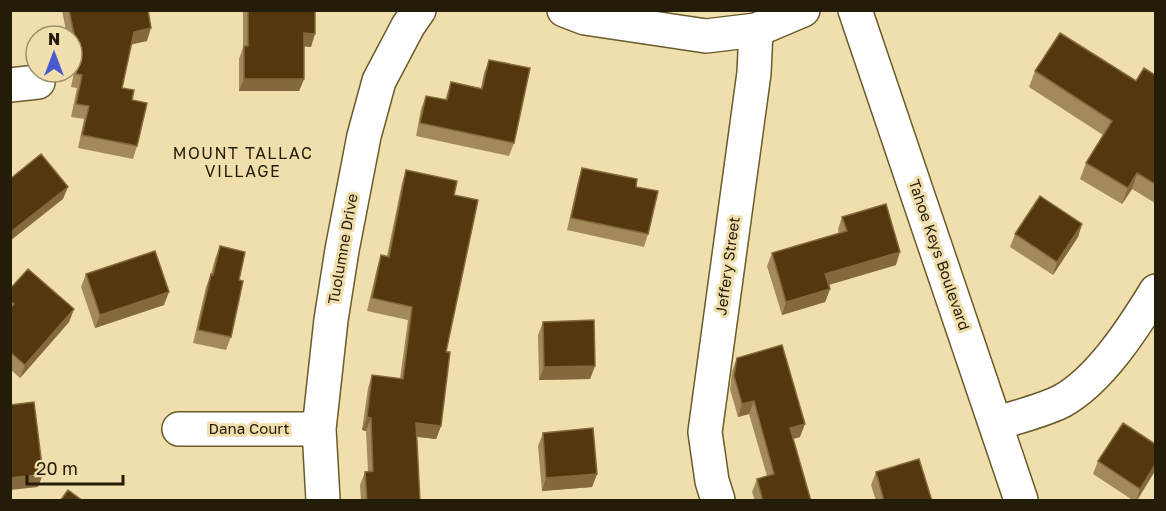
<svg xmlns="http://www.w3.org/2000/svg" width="1166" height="511" viewBox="0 0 1166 511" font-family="'Golos Text',sans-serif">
<rect width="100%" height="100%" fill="#f0deac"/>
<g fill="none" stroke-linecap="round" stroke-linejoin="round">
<defs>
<path id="minor" d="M564 10 585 18 706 36 756 30 803 10
M10 85 38 82
M996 424C1016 417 1045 410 1062 401 1100 380 1134 327 1156 291
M179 429H319
M323 500 319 429 331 320 342 250 364 136 379 81 408 26 419 10
M718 500 712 481 705 432 754 73 756 30"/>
<path id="tertiary" d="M855 10 1021 500"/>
</defs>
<!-- minor casing -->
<use href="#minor" stroke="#6a5b2c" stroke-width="36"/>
<!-- tertiary casing -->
<use href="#tertiary" stroke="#6a5b2c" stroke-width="36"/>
<!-- minor -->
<use href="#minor" stroke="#fff" stroke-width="33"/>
<!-- tertiary -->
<use href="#tertiary" stroke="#fff" stroke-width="33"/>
</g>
<!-- wall -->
<path fill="#a28a5d" d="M62 10H148L147 41 131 44 122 88 132 100 137 146 133 159 78 148 84 119 71 117 77 88 71 87 74 72 72 60V36H67Z
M243 10H315L311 47 304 46V79L299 91H239V59L243 47Z
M489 60 514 143 509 156 416 136 421 109 426 96 445 100 451 82 481 88 484 73Z
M1035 71 1136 81 1155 75V203L1132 189 1122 204 1080 179 1086 163 1103 135 1029 87Z
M582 168 636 187 648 234 644 247 567 230 578 181Z
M406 170 454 195 441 426 436 439 417 437 420 501H361L360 485 365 472 368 471 366 431 362 430 368 388 372 375 400 379 408 320 367 311 377 268 381 255 387 256 402 183Z
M842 217 896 265 829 285 830 289 825 302 782 315 767 266 772 253 839 234 838 229Z
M1082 224 1078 237 1053 275 1010 247 1015 234Z
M220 246 239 280 231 337 226 350 193 343 206 287 211 274 215 259Z
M86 274 164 305 95 328 81 287Z
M10 289 74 309 69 322 20 378 10 369Z
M543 322 595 366 590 379 539 380 538 335Z
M737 358 800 437 793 439 811 501H755L752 492 757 479 767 476 749 414 738 417 730 389 732 371Z
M543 433 597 474 592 487 542 491 538 446Z
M1098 461 1155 471 1137 501H1134L1093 474Z
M876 472 932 501H876L871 485Z"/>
<!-- shaded-wall -->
<path fill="#83693d" d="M151 28 147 41 129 45 134 32Z
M304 33 315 34 311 47 299 46Z
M244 79H304L299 91H239Z
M1137 173 1132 189 1122 204 1128 188Z
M68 187 63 199 10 241V235L12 231Z
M1082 224 1078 237 1053 275 1057 262Z
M900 252 896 265 821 287 825 274Z
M830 289 825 302 782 315 786 302Z
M169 292 164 305 95 328 100 315Z
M74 309 69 322 20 378 25 365Z
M595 366 590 379 539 380 544 367Z
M754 401 749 414 738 417 742 404Z
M367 417 371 418 366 431 362 430Z
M416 423 441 426 436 439 411 436Z
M805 424 800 437 785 441 790 428Z
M1155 465V471L1136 501 1140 489Z
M43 474 38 487 10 490V478Z
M597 474 592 487 542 491 546 478Z"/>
<!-- building -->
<path fill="#54370e" stroke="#83693d" stroke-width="1.5" d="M69 10H148L151 28 134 32 122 88 134 90 132 100 147 103 137 146 82 135 89 106 76 104 82 75 76 74 79 59Z
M248 10H315V34L304 33V79H244V46H248Z
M1060 33 1136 81 1144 68 1155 75V184L1137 173 1128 188 1086 163 1112 121 1035 71Z
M489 60 530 68 514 143 420 123 426 96 447 100 451 82 482 89Z
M41 154 68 187 12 231 10 229V179Z
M582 168 637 179 636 187 658 191 648 234 571 218Z
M406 170 457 181 454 195 478 200 446 352H450L441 426 416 423 420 501H367L365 472 373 471 371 418 367 417 372 375 403 379 412 307 372 298 381 255 389 257Z
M1040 196 1082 224 1057 262 1015 234Z
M886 204 900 252 825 274 830 289 786 302 772 253 847 231 842 217Z
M220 246 245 252 239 280 243 281 231 337 198 330 211 274 213 275Z
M155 251 169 292 100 315 86 274Z
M28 269 74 309 25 365 10 352V308L14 304 10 301V289Z
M594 320 595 366 544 367 543 322Z
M782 345 805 424 790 428 811 501H763L757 479 774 474 754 401 742 404 734 376 737 358Z
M34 402 43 474 10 478V405Z
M1123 423 1155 444V465L1140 489 1098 461Z
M593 428 597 474 546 478 543 433Z
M919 459 932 501H884L876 472Z
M68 490 83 501H60Z"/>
<g text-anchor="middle" stroke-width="6" stroke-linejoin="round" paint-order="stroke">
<!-- street labels -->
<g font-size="15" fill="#221c08" stroke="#f0deac">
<text transform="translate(343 249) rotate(-80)" y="5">Tuolumne Drive</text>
<text transform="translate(939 255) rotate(71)" y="5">Tahoe Keys Boulevard</text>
<text transform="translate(728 266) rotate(-82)" y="5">Jeffery Street</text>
<text x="249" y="434">Dana Court</text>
</g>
<!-- neighbourhood labels -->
<g font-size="16" letter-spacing="1.5" fill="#221c08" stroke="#f0deac">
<text x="243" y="159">MOUNT TALLAC<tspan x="243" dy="18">VILLAGE</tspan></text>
</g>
</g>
<!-- border -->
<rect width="1166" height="511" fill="none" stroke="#221c08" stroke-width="24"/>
<!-- north arrow -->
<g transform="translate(54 54)"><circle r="28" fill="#f0deac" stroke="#9e906a" stroke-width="1.5"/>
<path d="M0-4.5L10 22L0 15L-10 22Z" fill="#475bcf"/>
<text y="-9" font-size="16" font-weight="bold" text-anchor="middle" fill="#221c08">N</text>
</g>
<!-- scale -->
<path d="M27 475v9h96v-9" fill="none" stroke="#221c08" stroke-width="3"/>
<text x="36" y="475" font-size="18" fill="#221c08" stroke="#f0deac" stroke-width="4.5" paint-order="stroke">20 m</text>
</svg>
